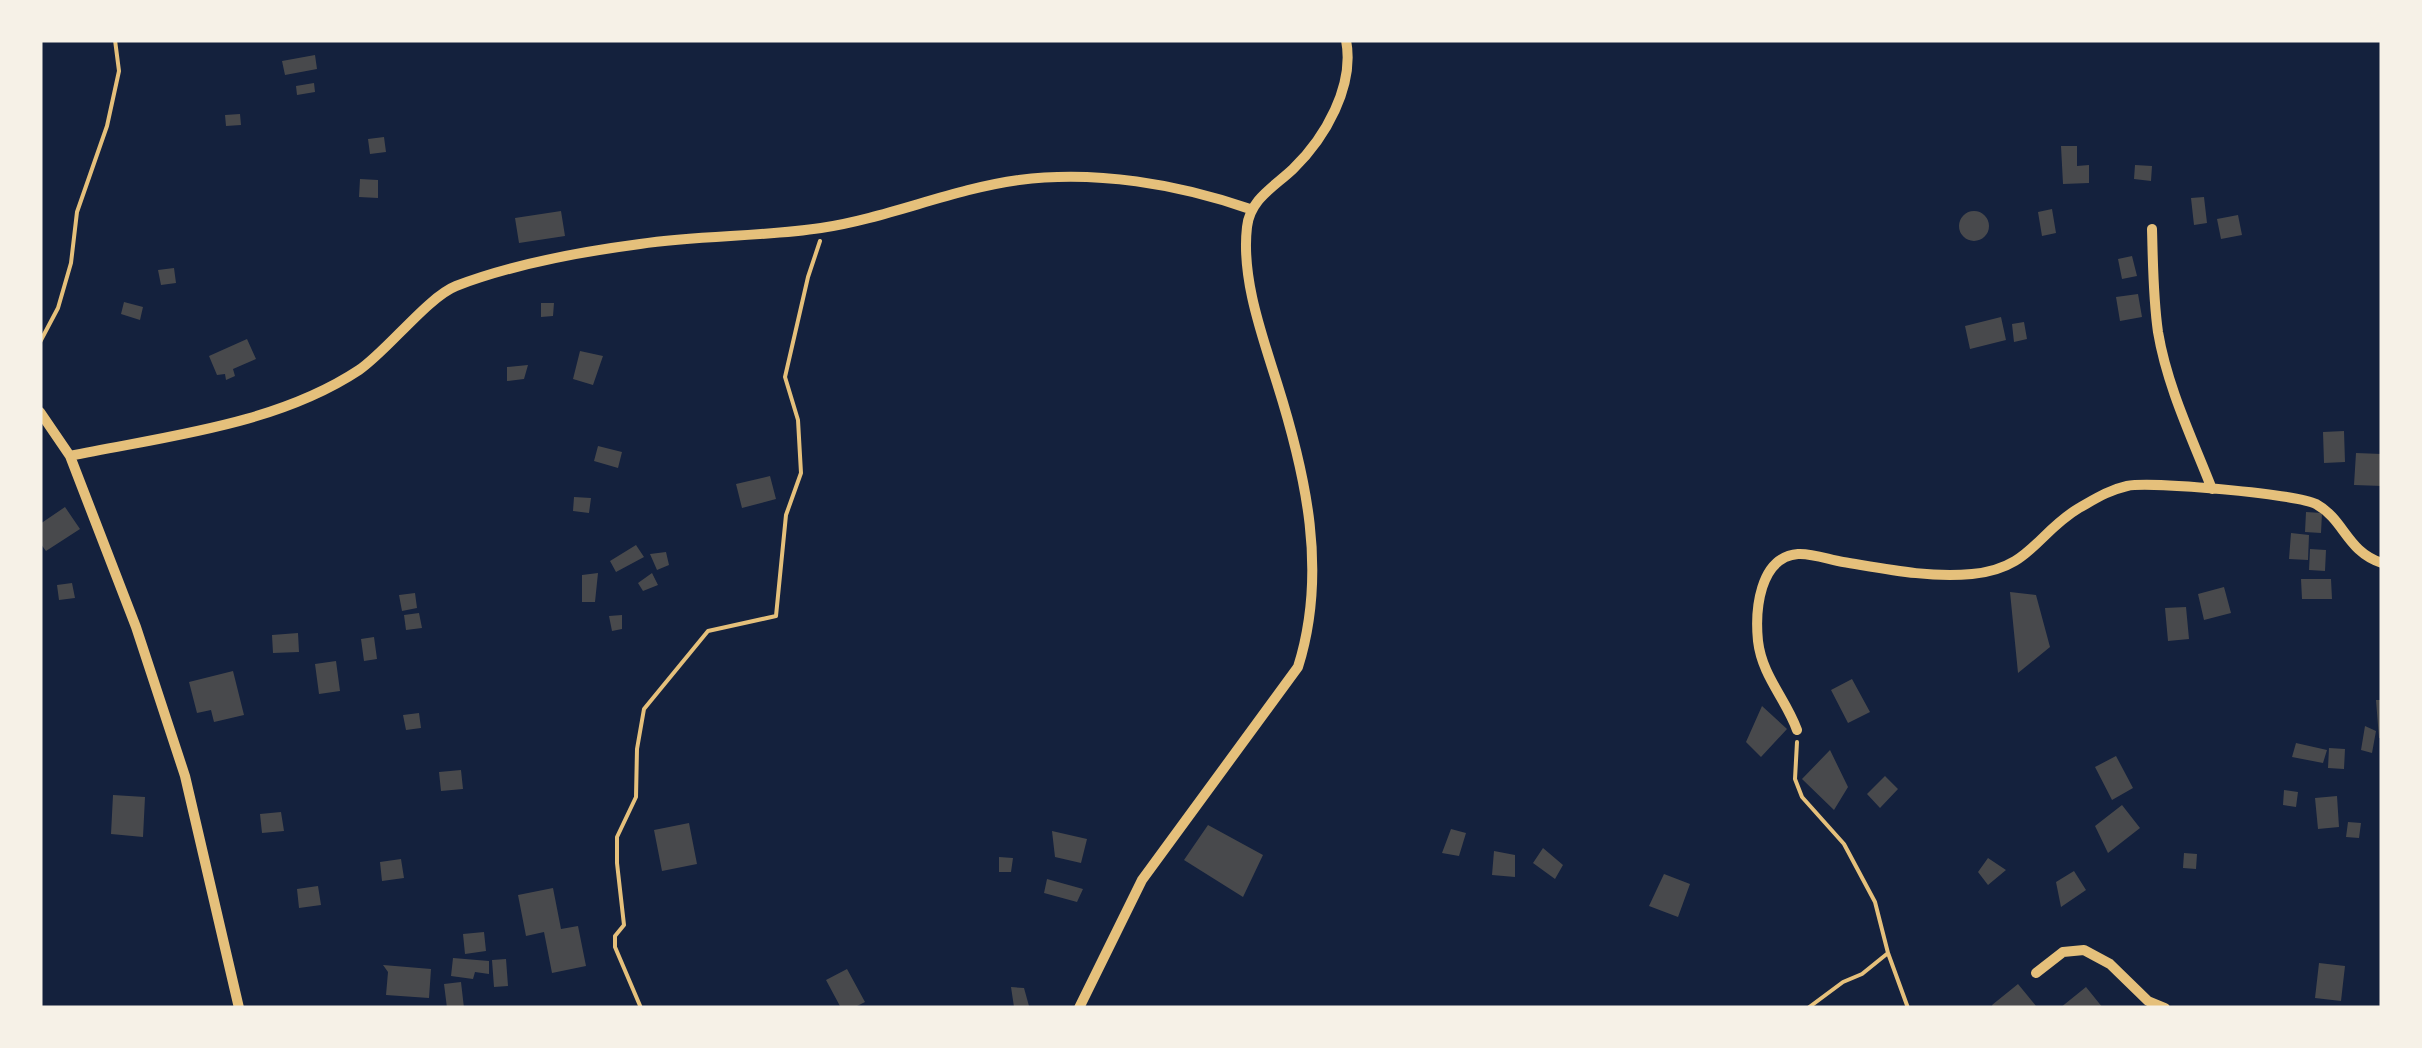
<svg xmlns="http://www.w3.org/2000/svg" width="2422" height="1048" viewBox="0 0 2422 1048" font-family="'PT Sans',sans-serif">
<rect width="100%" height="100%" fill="#14213d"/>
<!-- building -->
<path fill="#48494c" d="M315 55 317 69 285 75 282 61Z
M314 83 315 92 297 95 296 86Z
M240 114 241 125 226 126 225 115Z
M384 137 386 152 370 154 368 139Z
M2061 146H2077V166L2089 165V183L2063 184Z
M2135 165 2152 166 2151 181 2134 179Z
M360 179 378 180V198L359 197Z
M2204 197 2207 223 2194 225 2191 198Z
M2052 209 2056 233 2042 236 2038 212Z
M1959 226a15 15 0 1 1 30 0a15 15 0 1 1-30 0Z
M561 211 565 236 519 243 515 218Z
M2238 215 2242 235 2221 239 2217 219Z
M2132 256 2137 276 2122 279 2118 259Z
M174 268 176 283 161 285 158 270Z
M2138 294 2142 317 2120 321 2116 297Z
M124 302 143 307 140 320 121 314Z
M541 303H554L553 316 541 317Z
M2001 317 2006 340 1970 349 1965 326Z
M2024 322 2027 339 2014 342 2012 324Z
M247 339 256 359 233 369 235 376 226 380 225 374 217 375 209 356Z
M580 351 603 356 593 385 573 379Z
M528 365 524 379 507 381V367Z
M2344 431 2345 462 2324 463 2323 432Z
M598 446 622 452 618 468 594 461Z
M2356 453 2382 454V486L2354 485Z
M770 476 776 499 742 508 736 484Z
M574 497 591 498 589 513 573 511Z
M65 507 80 529 46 551 40 543V524Z
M2306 512 2322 513 2321 533 2305 532Z
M2291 533 2309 535 2308 560 2289 559Z
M636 545 644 557 616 572 610 561Z
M2310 549 2326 550 2325 571 2309 570Z
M666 552 669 565 657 570 650 554Z
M598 573 595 602H582V575Z
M652 573 658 585 643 591 638 583Z
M2301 579H2331L2332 599H2302Z
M72 583 75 598 59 600 57 585Z
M2224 587 2231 613 2204 620 2198 594Z
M2010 592 2036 595 2050 647 2018 673Z
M415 593 417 608 402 611 399 595Z
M2186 607 2189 639 2168 641 2165 608Z
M419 613 422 628 406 630 404 615Z
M622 615V629L612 631 609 616Z
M298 633 299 652 273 653 272 635Z
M374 637 377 659 364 661 361 639Z
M336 661 340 691 319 694 315 664Z
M233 671 244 715 214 722 211 710 197 713 189 682Z
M1852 679 1870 712 1848 723 1831 690Z
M2376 700H2382V738H2379Z
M1762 706 1787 729 1761 757 1746 742Z
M419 713 421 728 406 730 403 715Z
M2365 726 2376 731 2372 753 2361 750Z
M2296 743 2327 750 2323 763 2292 757Z
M2329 748 2345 749 2344 769 2328 768Z
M1830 750 1848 787 1834 810 1802 779Z
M2116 756 2133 788 2112 800 2095 767Z
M461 770 463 789 441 791 439 772Z
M1885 776 1898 789 1880 808 1867 794Z
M2284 790 2298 792 2296 807 2283 805Z
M113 795 145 797 143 837 111 834Z
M2337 796 2339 827 2318 829 2315 798Z
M2122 805 2140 828 2108 853 2095 826Z
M281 812 284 831 262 833 260 814Z
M2348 822 2361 823 2359 838 2346 837Z
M689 823 697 864 662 871 654 830Z
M1208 825 1263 855 1243 897 1184 860Z
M1451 829 1466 833 1459 856 1442 853Z
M1052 831 1087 839 1081 863 1055 857Z
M1543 848 1563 865 1555 879 1533 863Z
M1494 851 1515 855V877L1492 875Z
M2184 853 2197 854 2196 869 2183 868Z
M999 857 1013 858 1011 872H999Z
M1988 858 2006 870 1988 885 1978 872Z
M401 859 404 878 382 881 380 862Z
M2074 871 2086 890 2061 907 2056 882Z
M1664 874 1690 884 1678 917 1649 906Z
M1047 879 1083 889 1077 902 1044 893Z
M318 886 321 905 299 908 297 889Z
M553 888 561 929 578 926 586 966 552 973 544 932 526 936 518 895Z
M484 932 486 951 465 954 463 934Z
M453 958 489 961V974L475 972 473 979 451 976Z
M506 959 508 986 494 987 492 960Z
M2319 963 2345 966 2341 1001 2315 998Z
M383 965 431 969 429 998 386 995 388 972Z
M847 969 865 1002 853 1008H841L826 980Z
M461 982 464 1008H447L444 984Z
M2018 984 2036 1006 1993 1008 1992 1005Z
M1011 987 1024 988 1029 1006 1014 1007Z
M2086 987 2103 1008H2060Z"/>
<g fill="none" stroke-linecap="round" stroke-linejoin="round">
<!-- path -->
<path stroke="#e5c07b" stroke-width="4" d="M40 342 58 308 71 263 77 212 107 126 119 71 115 40
M1797 742 1795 779 1802 797 1844 844 1875 902 1888 953 1862 974 1843 982 1808 1008
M1888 953 1908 1008
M641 1008 615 947V936L624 925 617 863V837L636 797 637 749 644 709 708 631 776 616 786 515 801 473 798 420 785 377 808 277 820 241"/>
<!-- minor -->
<path stroke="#e5c07b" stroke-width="10" d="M2152 229C2153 263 2153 297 2158 332 2167 386 2192 438 2212 489
M40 412 70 456 136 627 185 776 239 1008
M70 456C166 436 276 425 359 370 387 351 428 297 456 286 513 264 579 252 640 244 700 235 761 237 821 228 888 218 952 189 1019 180 1096 170 1178 184 1250 209
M1797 730C1786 699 1762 676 1758 641 1755 611 1759 557 1798 554 1812 553 1830 560 1843 562 1886 569 1928 578 1972 574 2030 569 2037 533 2079 508 2095 499 2109 490 2127 486 2150 481 2297 494 2316 504 2345 520 2346 551 2382 563
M2036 973 2063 952 2084 950 2110 964 2148 1001 2165 1008
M1079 1008 1142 880 1298 667C1328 572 1306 475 1277 383 1262 335 1241 278 1247 227 1250 199 1274 187 1293 169 1325 138 1355 86 1346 40"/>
</g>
<!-- border -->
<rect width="2422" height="1048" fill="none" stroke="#f6f1e7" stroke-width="85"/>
</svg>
